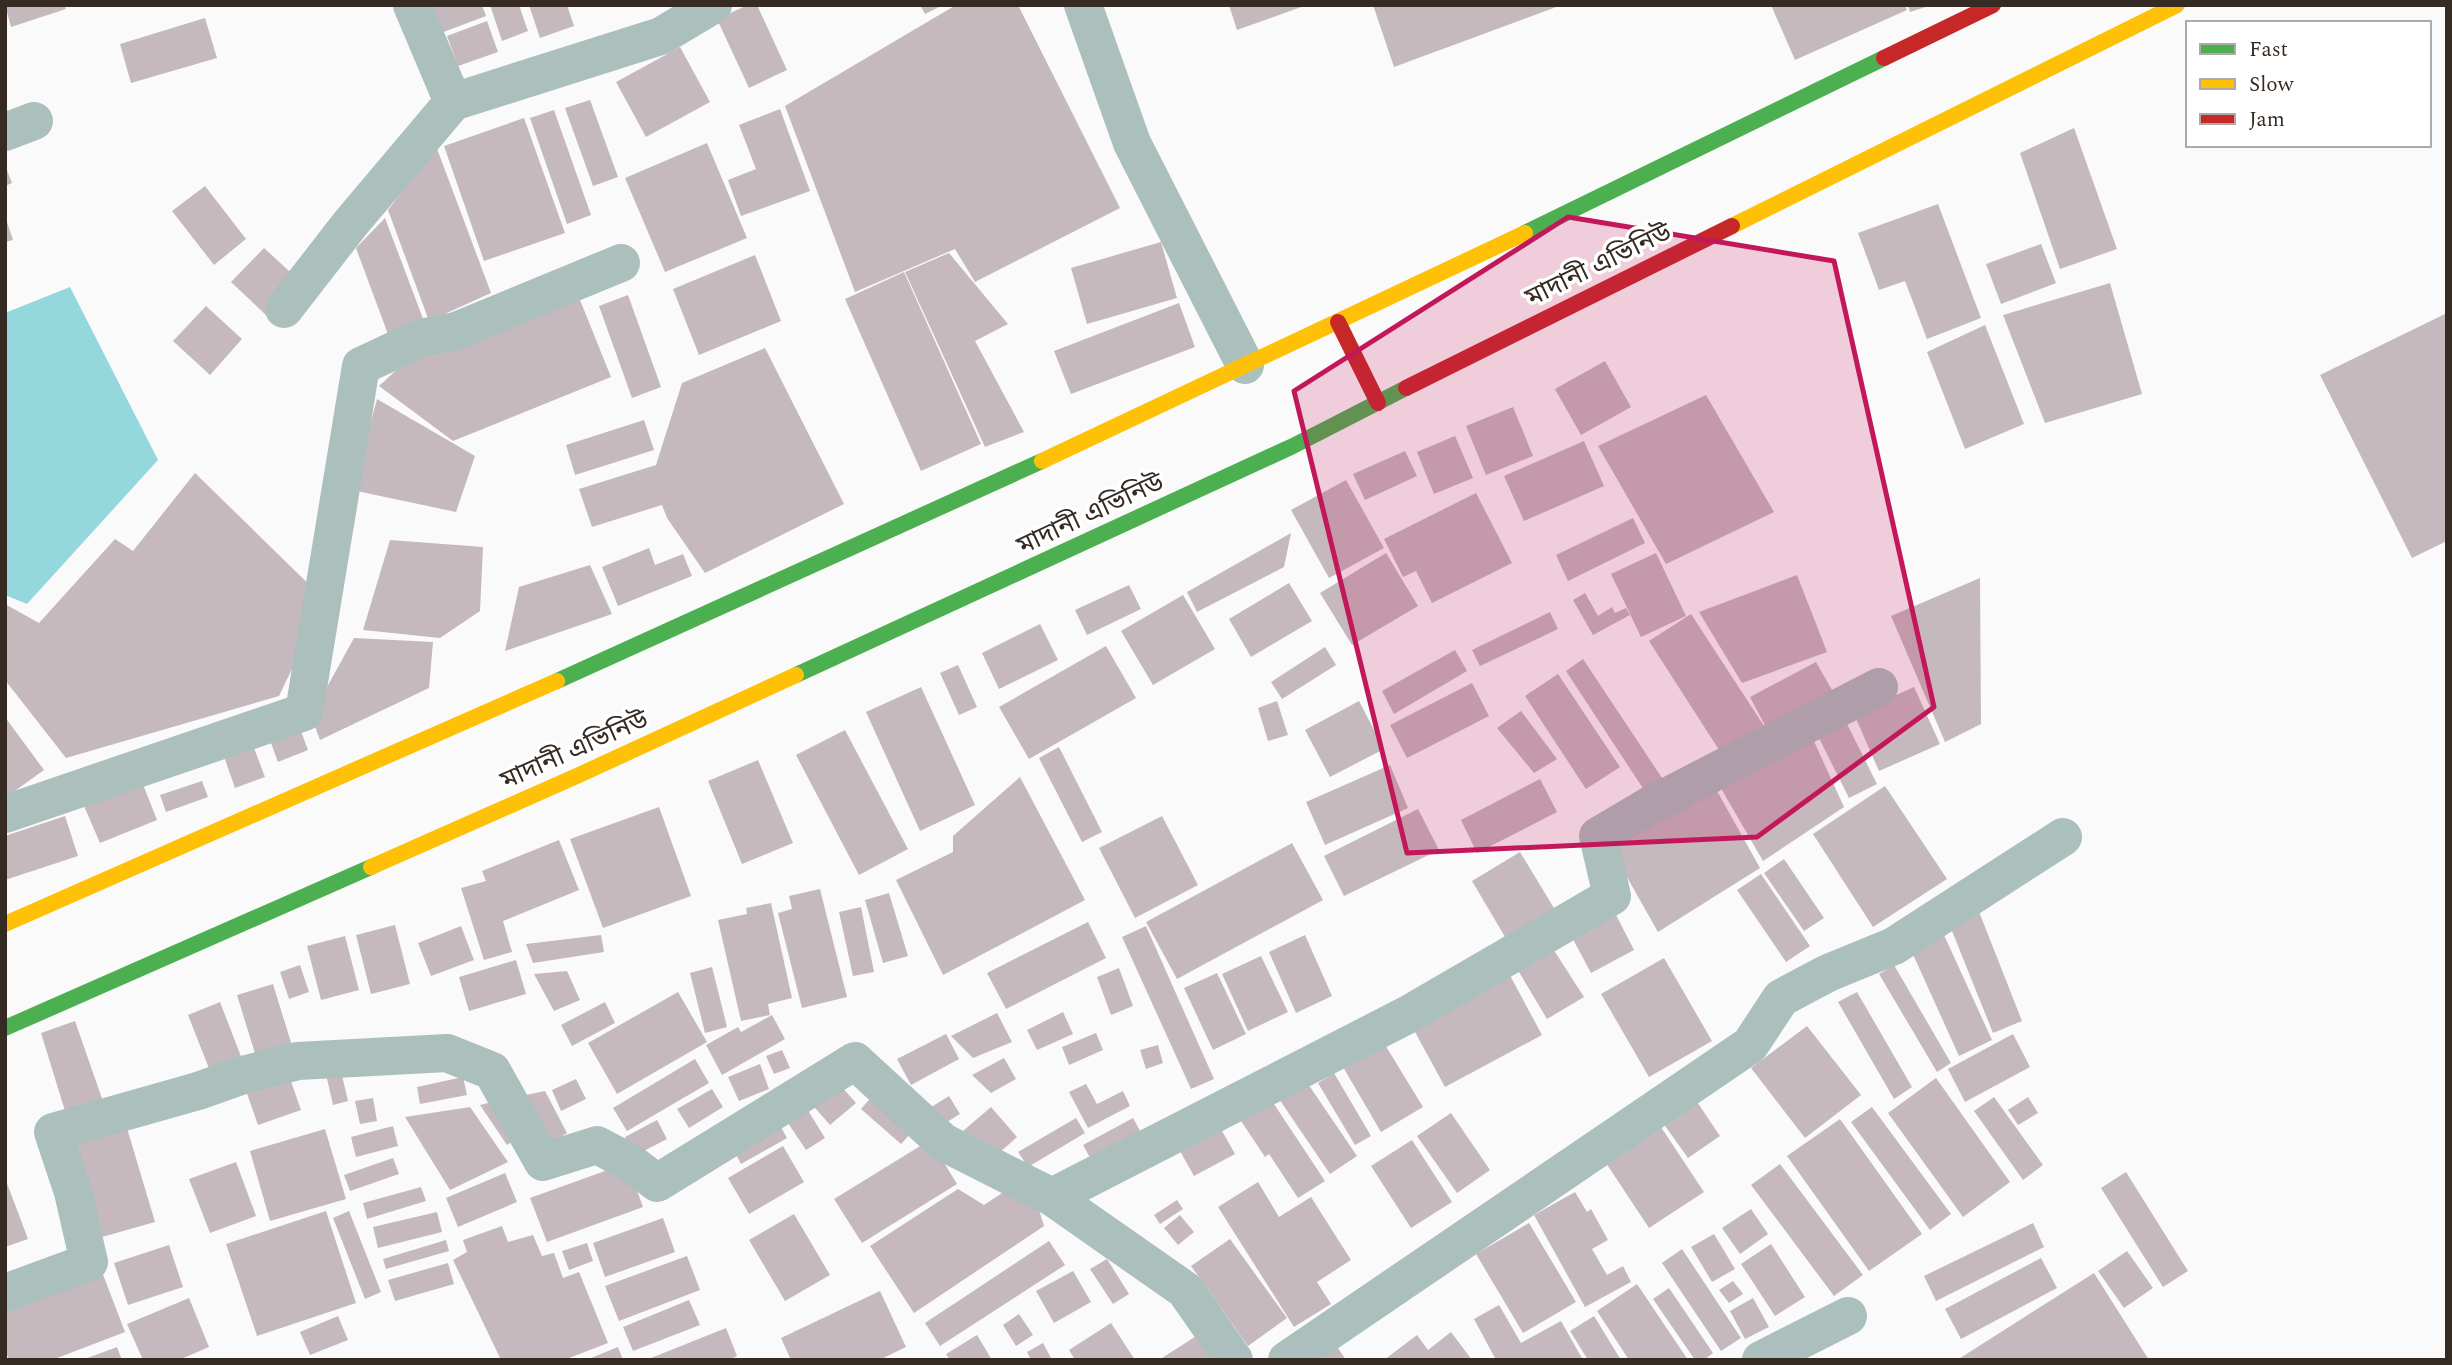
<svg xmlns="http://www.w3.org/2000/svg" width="2452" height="1365" viewBox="0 0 2452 1365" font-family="Spectral,'Noto Sans Bengali',serif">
<rect width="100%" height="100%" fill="#fafafa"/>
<!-- water -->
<path fill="#94d7dd" d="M70 287 158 460 27 604 5 595V313Z"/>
<!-- building -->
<path fill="#c5b9be" d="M5 5H64L66 9 11 27Z
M431 5H482L486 16 441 33Z
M490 5H519L528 31 502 41Z
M529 5H567L574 26 540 38Z
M748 5H757L787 70 749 88 717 19Z
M920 5H943L925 14Z
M956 5H1018L1120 208 975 282 955 249 855 292 785 106Z
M1229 5H1304V6L1237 30Z
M1373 5H1559V6L1394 67Z
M1771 5H1905L1907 10 1795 60Z
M1908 5H1929V6L1910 12Z
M205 18 217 58 131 83 120 44Z
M487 21 498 52 458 66 447 36Z
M680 47 710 102 646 137 616 82Z
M590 100 618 177 593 186 565 108Z
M780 109 810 191 741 216 728 180 756 169 739 125Z
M554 110 591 215 567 224 530 118Z
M524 118 565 233 484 261 444 146Z
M2074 128 2117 249 2060 269 2020 153Z
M707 143 747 238 665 272 625 178Z
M436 146 491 293 429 321 388 210Z
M5 165 12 183 5 186Z
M205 186 246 239 214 265 172 211Z
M1938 204 1981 318 1927 339 1905 281 1879 290 1858 233Z
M5 216 13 240 5 242Z
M385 218 425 324 389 337 356 248Z
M1161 242 1177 298 1087 324 1071 268Z
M2041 244 2056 283 2001 304 1986 264Z
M264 248 300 281 267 316 231 282Z
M949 253 1008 324 975 341 1024 432 985 447 905 272Z
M755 255 781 321 699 355 673 289Z
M904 272 981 444 921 471 845 299Z
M2110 283 2142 394 2045 423 2003 315Z
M576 290 611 377 453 441 379 386 416 352Z
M628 295 661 387 632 398 599 306Z
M1179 303 1195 347 1071 394 1054 351Z
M206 306 242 339 210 375 173 341Z
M2447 313V541L2412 558 2320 375Z
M1985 325 2024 424 1965 449 1927 352Z
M765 348 844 504 705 573 667 518 662 505 592 527 579 489 656 465 682 383Z
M1605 361 1631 407 1581 435 1555 389Z
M1706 395 1774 512 1666 564 1598 446Z
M377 399 475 456 456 512 352 490Z
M1513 407 1533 456 1486 475 1466 426Z
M644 420 654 450 575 475 566 445Z
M1455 436 1473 478 1434 494 1417 452Z
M1584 441 1604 486 1524 521 1504 476Z
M1405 451 1417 476 1365 500 1353 474Z
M195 473 325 600 279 696 66 758 5 680V604L39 623 115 539 133 551Z
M1346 480 1384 548 1329 578 1291 510Z
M1476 493 1512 563 1432 603 1416 571 1403 577 1384 539Z
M1633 518 1645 543 1568 581 1556 555Z
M1291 533 1284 567 1197 612 1187 592Z
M390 540 483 547 480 611 440 638 363 630Z
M649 548 655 565 683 554 692 576 618 606 602 567Z
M1386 553 1418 606 1352 645 1320 593Z
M1656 553 1686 616 1641 637 1611 574Z
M590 565 612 614 505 651 519 587Z
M1797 575 1827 652 1742 683 1699 612Z
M1980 578 1981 724 1945 742 1891 616Z
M1289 583 1312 621 1251 657 1229 619Z
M1129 585 1141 609 1087 635 1075 610Z
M1585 593 1598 616 1612 607 1615 613 1626 608 1630 615 1593 635 1573 600Z
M1183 595 1215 649 1153 685 1121 631Z
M1550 612 1558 629 1480 666 1472 650Z
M1691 614 1766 729 1723 756 1649 641Z
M1040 624 1058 660 999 689 982 653Z
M354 638 433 642 429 688 320 740 311 716Z
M1106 646 1136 698 1029 759 999 707Z
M1325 647 1336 665 1282 699 1271 682Z
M1455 650 1467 671 1394 714 1382 691Z
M1583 659 1664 781 1646 793 1566 671Z
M1816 662 1836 697 1769 733 1750 697Z
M958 665 977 707 959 715 940 673Z
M1558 674 1620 767 1586 789 1525 696Z
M1472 683 1489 716 1407 758 1390 725Z
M921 687 975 805 920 831 866 712Z
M1914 687 1940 744 1879 771 1854 714Z
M1277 701 1288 735 1268 741 1258 708Z
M1359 701 1384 749 1330 777 1305 730Z
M1521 711 1557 759 1534 773 1497 728Z
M5 717 44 770 5 798Z
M1846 722 1877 784 1849 798 1818 736Z
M298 723 308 750 278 762 268 735Z
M845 730 908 849 859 875 796 755Z
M1812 737 1844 807 1763 861 1718 783Z
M251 740 265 777 235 788 222 751Z
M1059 747 1102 832 1082 842 1039 758Z
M758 760 793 843 742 864 708 781Z
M1390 765 1408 808 1325 845 1306 802Z
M1020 777 1085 900 943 975 896 880 953 852V836Z
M1540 779 1557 812 1477 853 1461 820Z
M202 781 208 797 166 812 160 795Z
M142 782 157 820 100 843 84 806Z
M1712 782 1760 868 1658 932 1606 840Z
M1885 786 1947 879 1873 927 1813 834Z
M659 807 691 896 603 928 570 839Z
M1418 809 1439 850 1344 896 1324 856Z
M65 816 78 856 5 880V836Z
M1162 816 1198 885 1135 918 1099 848Z
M559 840 579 890 503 921 512 952 484 960 461 888 486 881 482 871Z
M1292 843 1323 900 1177 979 1146 922Z
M1520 852 1560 918 1511 947 1472 881Z
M1784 859 1824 918 1804 931 1764 873Z
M1761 874 1810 946 1786 962 1737 890Z
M820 889 847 997 802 1008 778 913 792 909 789 896Z
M889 893 908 956 883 963 865 900Z
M771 903 792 998 768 1004 770 1015 741 1021 718 920 747 914 746 908Z
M1976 904 2022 1021 1993 1033 1946 916Z
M861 907 874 972 853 976 839 912Z
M1612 907 1634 950 1591 973 1568 930Z
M1088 922 1106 958 1006 1009 987 973Z
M395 925 410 984 371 994 356 935Z
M461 926 474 960 431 976 418 943Z
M1146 926 1214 1079 1191 1089 1122 937Z
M601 935 604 952 533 963 526 944Z
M1305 935 1332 996 1296 1013 1269 952Z
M1944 935 1992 1040 1959 1056 1911 950Z
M345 936 359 990 321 1000 307 946Z
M1548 941 1584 997 1547 1019 1513 962Z
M1261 956 1288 1012 1248 1031 1222 974Z
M1664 958 1712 1041 1649 1077 1601 994Z
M516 960 526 994 469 1011 459 977Z
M300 965 309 992 289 999 280 972Z
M1894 965 1951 1063 1937 1072 1879 974Z
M712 967 727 1027 705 1033 690 973Z
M1119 968 1133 1006 1111 1015 1097 977Z
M1506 968 1542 1035 1445 1087 1409 1021Z
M567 971 580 1000 554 1011 534 974Z
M1217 973 1246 1034 1213 1050 1184 988Z
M273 984 293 1049 257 1060 237 995Z
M678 992 707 1042 617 1094 588 1043Z
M1857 992 1912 1087 1894 1099 1838 1002Z
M220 1002 242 1059 210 1071 188 1015Z
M605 1002 615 1023 572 1046 561 1025Z
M1063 1012 1073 1034 1037 1050 1027 1030Z
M997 1013 1012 1042 973 1058 951 1036Z
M772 1015 785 1039 722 1075 706 1045 738 1027 741 1032Z
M75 1021 106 1110 69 1124 41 1033Z
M1807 1026 1861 1095 1805 1138 1751 1068Z
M1096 1033 1103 1050 1069 1065 1062 1047Z
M946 1034 959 1059 911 1085 897 1059Z
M2013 1034 2030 1067 1965 1102 1948 1069Z
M1384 1043 1423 1107 1381 1132 1343 1067Z
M1158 1045 1163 1063 1146 1069 1140 1050Z
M782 1050 790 1068 774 1074 766 1056Z
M1004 1058 1016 1079 991 1093 972 1075Z
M695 1059 709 1083 627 1131 613 1108Z
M760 1064 769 1089 739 1101 728 1077Z
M341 1071 348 1101 333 1105 326 1074Z
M288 1073 301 1110 258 1125 245 1088Z
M1334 1073 1371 1136 1355 1145 1318 1083Z
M463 1077 467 1095 420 1104 417 1087Z
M834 1078 856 1103 830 1125 809 1101Z
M1304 1078 1357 1156 1330 1174 1277 1096Z
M1936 1078 2010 1182 1963 1217 1888 1113Z
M576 1079 586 1099 561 1111 552 1090Z
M1086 1084 1097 1104 1123 1091 1130 1106 1088 1128 1069 1092Z
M712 1089 723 1107 689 1128 677 1109Z
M545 1091 567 1133 545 1147 516 1097Z
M875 1093 915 1129 901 1144 861 1109Z
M1691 1093 1720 1136 1688 1158 1658 1116Z
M949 1096 960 1114 939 1127 928 1109Z
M1994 1097 2043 1165 2023 1180 1974 1111Z
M2028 1097 2038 1113 2018 1125 2008 1110Z
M373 1098 377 1121 360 1124 355 1101Z
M1270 1098 1325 1181 1298 1198 1269 1154 1265 1157 1239 1118Z
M504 1099 523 1134 507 1145 480 1105Z
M804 1104 825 1138 806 1150 784 1117Z
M470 1107 508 1162 450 1190 405 1117Z
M991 1107 1017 1137 989 1162 963 1131Z
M1872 1107 1951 1214 1930 1230 1851 1122Z
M1451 1113 1490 1170 1457 1193 1417 1136Z
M124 1118 155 1222 102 1237 71 1134Z
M776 1118 787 1138 741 1164 730 1143Z
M1076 1118 1085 1133 1028 1167 1018 1152Z
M1133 1118 1143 1136 1093 1163 1083 1145Z
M1840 1119 1922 1234 1869 1271 1787 1156Z
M657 1120 667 1139 634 1156 625 1137Z
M1657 1121 1704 1192 1649 1228 1602 1157Z
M393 1126 398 1146 356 1157 351 1137Z
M325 1129 346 1199 270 1221 250 1151Z
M1221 1129 1235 1154 1194 1176 1180 1151Z
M930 1140 957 1184 862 1243 834 1199Z
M1412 1140 1452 1202 1411 1228 1371 1166Z
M783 1146 804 1182 749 1214 728 1178Z
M393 1158 399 1174 350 1191 344 1175Z
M236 1162 256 1216 210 1233 189 1179Z
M627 1163 643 1207 547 1242 530 1198Z
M1780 1164 1863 1275 1834 1296 1751 1185Z
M2126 1172 2188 1271 2163 1287 2101 1188Z
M505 1173 517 1202 458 1227 446 1198Z
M5 1178 28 1239 5 1247Z
M1258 1182 1279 1217 1311 1197 1351 1260 1317 1282 1331 1304 1294 1327 1218 1207Z
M1014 1185 1035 1197 1044 1226 914 1313 870 1246 958 1189 984 1205Z
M421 1187 426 1201 367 1219 363 1203Z
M1575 1192 1587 1212 1591 1209 1608 1240 1592 1249 1607 1275 1623 1266 1631 1282 1585 1307 1534 1215Z
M1177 1200 1183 1209 1160 1224 1154 1215Z
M1751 1209 1768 1234 1740 1254 1722 1228Z
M326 1211 356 1303 257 1336 226 1244Z
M349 1211 381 1292 365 1299 333 1218Z
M437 1212 442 1232 378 1248 373 1227Z
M794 1214 830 1275 785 1301 749 1240Z
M1180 1215 1194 1232 1178 1245 1164 1228Z
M663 1218 675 1252 605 1277 593 1243Z
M1529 1223 1576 1302 1523 1333 1476 1254Z
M2033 1223 2044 1247 1936 1301 1924 1276Z
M502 1226 508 1242 533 1235 542 1256 554 1253 563 1278 579 1272 608 1343 564 1360H501L453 1260 467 1252 463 1240Z
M1714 1234 1735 1269 1712 1282 1691 1247Z
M1230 1239 1287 1318 1248 1346 1191 1266Z
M446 1240 449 1251 386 1269 383 1259Z
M1049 1241 1065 1265 940 1346 925 1323Z
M587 1243 593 1261 569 1270 562 1251Z
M1771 1244 1805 1297 1775 1316 1741 1264Z
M169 1245 183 1287 128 1305 114 1263Z
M1682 1249 1741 1338 1721 1351 1662 1263Z
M2127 1251 2153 1288 2124 1308 2098 1271Z
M687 1256 700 1290 619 1321 605 1286Z
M2041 1258 2057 1288 1961 1339 1945 1309Z
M1107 1259 1129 1294 1113 1304 1090 1269Z
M448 1263 454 1284 395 1301 388 1280Z
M1073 1271 1091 1302 1054 1323 1036 1291Z
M102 1272 125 1332 52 1360H9L5 1350V1309Z
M2094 1273 2149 1360H1957Z
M1733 1281 1743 1294 1729 1303 1719 1290Z
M1637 1284 1688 1360H1629L1597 1311Z
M1669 1288 1713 1353 1704 1360H1695L1653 1299Z
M880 1291 906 1347 879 1360H791L781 1338Z
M189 1298 209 1347 179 1360H143L127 1324Z
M1753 1298 1769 1327 1745 1339 1730 1311Z
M689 1300 700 1325 633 1351 623 1327Z
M1499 1305 1521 1343 1561 1321 1583 1360H1496L1474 1319Z
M1019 1314 1033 1335 1016 1346 1003 1325Z
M338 1316 348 1340 310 1355 300 1332Z
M1594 1316 1621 1360H1588L1570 1331Z
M1111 1323 1135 1360H1075L1069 1350Z
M726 1328 737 1356 728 1360H646Z
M1204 1331 1223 1360H1159Z
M1451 1332 1472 1360H1384L1417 1335 1428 1350Z
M977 1335 992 1360H950L946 1354Z
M1332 1339 1346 1360H1301Z
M1043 1343 1052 1360H1031L1027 1352Z
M117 1347 122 1360H85V1359Z
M618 1347 623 1360H586Z"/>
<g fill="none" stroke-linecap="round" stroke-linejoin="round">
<!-- street -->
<path stroke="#abbfbd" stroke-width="38" d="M412 5 453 102
M1083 5 1132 143 1245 365
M5 132 34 121
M284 309 350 224 453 102 661 36 713 5
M5 814 304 712 361 366 421 338 456 331 621 263
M1052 1197 1409 1014 1612 896 1598 836 1647 807 1879 687
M5 1293 89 1262 73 1192 53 1132 198 1091 243 1075 298 1061 447 1053 492 1071 543 1162 597 1145 631 1163 657 1183 855 1061 943 1142 1052 1197 1185 1290 1234 1360
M1287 1360 1750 1045 1781 998 1828 973 1894 946 2063 837
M1761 1360 1848 1316"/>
<!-- fast -->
<path stroke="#4caf50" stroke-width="16" d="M1525 233 1884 58
M796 675 1293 446 1406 388
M557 681 1042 461
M5 1028 371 867"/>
<!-- slow -->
<path stroke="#ffc107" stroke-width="16" d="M1732 226 2177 5
M1042 461 1525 233
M371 867 579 775 796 675
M5 924 557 681"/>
<!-- jam -->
<path stroke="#c62828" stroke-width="16" d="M1884 58 1993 5
M1338 322 1378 403
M1406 388 1732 226"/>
</g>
<!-- marked area -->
<path fill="#c2185b" fill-opacity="0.2" stroke="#c2185b" stroke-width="5" stroke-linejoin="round" d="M1568 217 1834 261 1934 707 1757 837 1407 853 1294 391Z"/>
<g text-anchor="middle" stroke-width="7" stroke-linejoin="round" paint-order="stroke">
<!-- street labels -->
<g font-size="26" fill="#362b22" stroke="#fff">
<text transform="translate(1598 264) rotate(-26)" y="9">মাদানী এভিনিউ</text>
<text transform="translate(1090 513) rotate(-25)" y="9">মাদানী এভিনিউ</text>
<text transform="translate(574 749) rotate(-24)" y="9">মাদানী এভিনিউ</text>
</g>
</g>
<!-- border -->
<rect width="2452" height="1365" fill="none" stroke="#362b22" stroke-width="14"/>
<!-- legend -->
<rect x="2186" y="21" width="245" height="126" fill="#ffffff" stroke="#afaaa7" stroke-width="2"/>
<rect x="2200" y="44" width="35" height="10" fill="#4caf50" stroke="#afaaa7" stroke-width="2"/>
<text x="2249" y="56" font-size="21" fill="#362b22">Fast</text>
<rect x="2200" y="79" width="35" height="10" fill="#ffc107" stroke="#afaaa7" stroke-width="2"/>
<text x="2249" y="91" font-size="21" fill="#362b22">Slow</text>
<rect x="2200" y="114" width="35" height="10" fill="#c62828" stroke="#afaaa7" stroke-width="2"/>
<text x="2249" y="126" font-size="21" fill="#362b22">Jam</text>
</svg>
